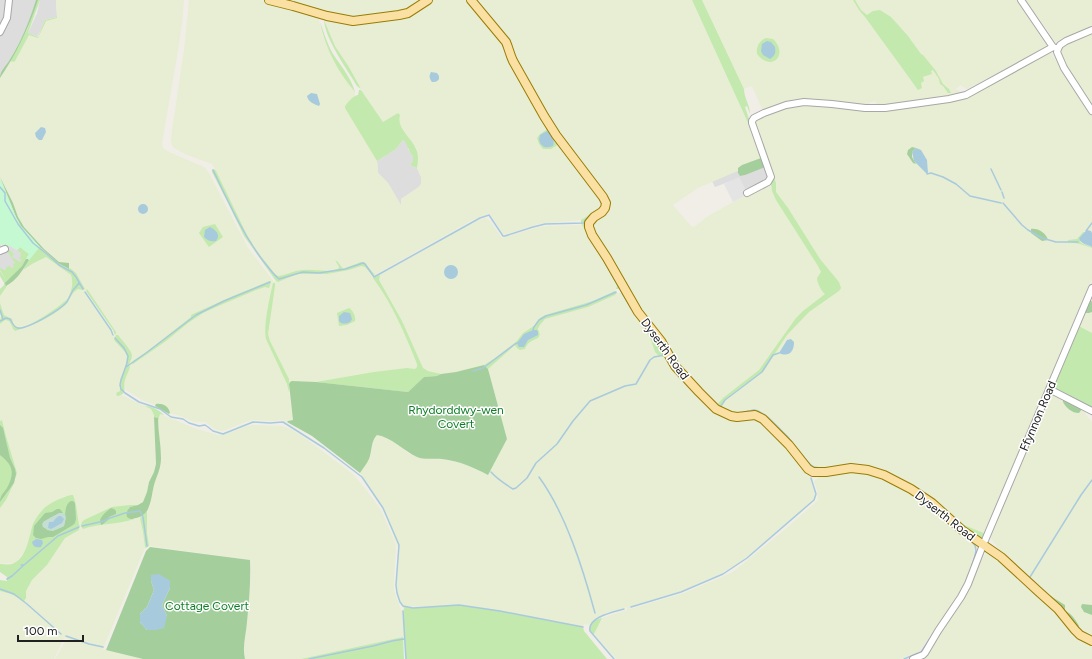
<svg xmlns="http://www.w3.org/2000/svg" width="1092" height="659" viewBox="0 0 1092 659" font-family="Figtree,sans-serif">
<rect width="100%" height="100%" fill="#f0eee7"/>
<!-- residential -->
<path fill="#dedddd" d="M0 0H37L25 32 0 78Z
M40 0H56L57 17 45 20 42 28 37 37 28 33 37 13Z
M403 140 405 142 408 146V149L413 156V161L410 165 417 168 421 177V184L419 187 401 199V206L388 183 378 173 377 161 396 149Z
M763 160 769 179 746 192 739 178 715 187 712 181Z
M0 243 1 246H10L17 250 29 254 22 266 3 274 0 270Z"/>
<!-- farmland -->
<path fill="#e8eed3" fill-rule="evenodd" d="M56 0H184L182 23 179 45 162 143 163 148 167 151 204 167 209 173 248 248 274 282 297 274H327L342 271 361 266 365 267 374 278 460 229 484 218 487 219 490 221 502 238 535 228 545 226 582 225 616 282 617 286 615 291 593 301 545 315 540 318 535 324 523 333 516 342 515 345 528 344 537 339 540 325 545 319 573 311 615 295 617 293H621L651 340 658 355 666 358 676 373 709 409 756 418 777 435 800 464 811 479 816 494 814 500 750 554 737 564 722 573 681 591 630 607V609L684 593 731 573 744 563 783 531 818 500 817 490 814 481 819 477 837 473H865L875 476 894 485 914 495 931 506 972 542 975 548 970 570 963 586 952 604 919 652 900 659H616L594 634 602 618 627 610V607L601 615 596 618 588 625 584 624 583 627 525 616 459 605 430 607 403 606 397 593V579L399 550 383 508 360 473 369 460 372 449 374 438 376 435H381L398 445 408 453 419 458 441 459 458 462 473 467 507 439 488 369 484 365 456 372 441 374 438 376 424 377 408 392 316 382 289 392 293 420 288 421 287 422 282 420 273 421 254 420 246 422 223 431 216 430 205 422H194L183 417 170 413V411L156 404 155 405 144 401 126 390 124 386V381L130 367 129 365 132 354 117 344 125 352 127 356 126 365 120 380V391L116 393 121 396 122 395 138 403 151 408 154 415V419L156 464 154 472 149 482 147 492 143 502 140 504 138 505H130L100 513 81 525 82 528 83 529 91 526 125 522 137 518H140L141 520 145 547 146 548 144 550 103 649 143 659H55L66 640 77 642 64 638 54 659H0V591L26 598V591L32 580 47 565 65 538 79 529 76 510V504L65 496 47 506 34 523 31 534 26 550 17 561 13 563 0 564V508L6 500 17 473 6 436 3 423 2 420 0 421V324L5 320 9 321 12 326 13 329 15 331 28 327 41 321 67 303 74 291 78 289H85L76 273 70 268 67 263H59L44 249 24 227 18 217 13 203 0 178V78L10 61H13L28 33 38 37 45 20 57 17ZM87 291 116 335H113L110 329 85 293Z
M189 0H261L318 16 322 34 333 58 349 84 355 92V96L345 106 377 161 378 173 388 183 401 205V199L419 187 421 184V177L417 168 418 156 416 148 401 127 399 122 398 113 383 122 363 93 349 67 335 46 324 20 325 19 352 23 429 3 433 0H468L500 39 505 49 503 52 507 56 547 126 546 130 540 134 539 144 543 149H551L559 144 603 201 602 207 581 220 538 224 504 235 489 213 469 222 375 275 365 263 363 262 343 269 338 262 335 260 339 267 338 269 335 270 318 271 301 270 278 276 275 274 256 250 247 235 212 164 187 155 174 148 172 145 171 141 172 130 184 50Z
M280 0H423L404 11 349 18Z
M475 0H692L744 114 763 160 698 188 673 205 691 226 694 227 708 216 748 194 770 183 771 184V188L777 185 774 176 754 123 755 120 788 107 801 105 815 104 858 109 959 100 1050 51 1092 116V233L1091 231 1087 230 1083 232 1077 239 1068 240V242L1080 244 1092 248V279L986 534 959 523 930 496 916 486 881 469 863 464 857 463 836 465 821 468 814 467 806 459 787 436 772 420 761 411 751 409 736 414 731 413 717 405 679 366 673 353 672 347 644 315 592 229 593 223 609 211 610 205 608 198 572 152 550 120Z
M702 0H1019L1049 46 967 89 960 85 956 89 961 92 950 98 876 106V101L870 102 869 106 827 101 763 111 752 86 744 89ZM865 17 907 36 933 70 931 71 932 74 912 82Z
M1025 0H1092V28L1071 36 1055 42 1046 28Z
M1092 34V106L1063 60 1061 52 1062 48 1066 44Z
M46 257 71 275 73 279 71 291 65 301 61 305 48 314 34 322 20 327H16L14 324 12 319 4 315 0 303V295L7 286 13 281 23 270 32 264Z
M1092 291V333L1077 325Z
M1052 394 1063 399V402L1065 406 1082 409 1086 411 1085 414 1092 422V639L1078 628 1008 561 989 536 1049 396Z
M160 414 197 429 218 435 226 434 247 426 253 425 282 426 291 429 305 438 353 474 371 496 381 510 395 542 396 550 394 579V590L401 610 403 611 404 637 301 659H245L243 651 249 602 251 574 250 560 149 546 147 533V511L150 505 154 484 160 470 161 458 158 421Z
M987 553 995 556 1027 587 1051 607 1092 644V659H913L920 657 977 568 985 554Z"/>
<!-- grass -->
<path fill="#c3e9ae" d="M38 0H40L28 33 38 37 45 20 57 17V18L46 21 38 38 29 35 15 61 14 62 10 61 27 30Z
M692 0H702L744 89C744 98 750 105 750 114L747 106 745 107 750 122 751 130 744 114Z
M853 0H855L861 10 867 15 873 11 880 10 891 17 908 36 921 54 923 55 936 71 943 84 949 89 951 93H948L943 86 940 84 939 79 933 70 931 71 932 74 923 77 924 81 921 83 922 88 918 90 865 17 859 10Z
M324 20 335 46 349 67 361 89 357 86C347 69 325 39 324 20Z
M320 22C324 33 327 43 333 54 341 66 351 78 355 92 338 72 325 48 320 22Z
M766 38 773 39C789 54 772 73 757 54 756 47 759 41 766 38Z
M359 90H361L383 122 398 113 400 115C396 128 411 137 416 149 419 155 418 161 417 168L410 165 413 161V156C408 151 408 144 403 140L396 149 377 161 345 108V106C348 102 353 96 358 95Z
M547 126 559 144 551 149H543L539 144 537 138 540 134 546 130Z
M768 158 776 183V192L788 208 820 259 839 282 841 288 839 291 809 312 787 335 764 370 729 396 719 407 717 405 723 398 759 370 796 318 803 311 825 294C822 292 817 283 817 278 818 277 820 273 821 272L818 266 776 200 772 191 771 184 770 183 772 174Z
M214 169 216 171 247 235 256 250 275 274 278 276C286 275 295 270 303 270 315 269 327 273 338 269L339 267 335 260 338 262 343 269 361 262H364L375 275 373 276 365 267 361 266 349 270 327 274H297L278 282 276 281 244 236 229 205 212 172V170Z
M0 179C7 194 12 211 21 225 30 239 53 261 68 269L70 268 76 273 85 289 83 290 78 289C71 293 70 300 65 305 51 318 33 325 15 331L13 329 12 326 9 321 5 320 0 324V320L1 317 0 313V303L4 315 12 319C13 322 13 325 16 327 25 331 61 306 67 299 71 293 74 283 71 275L46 257 32 264 23 270 29 260 36 250 29 245 20 236 13 224 0 193Z
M603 206 588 221 621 289H616L617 286 616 282 581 223V220Z
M215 224 223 237 209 247 199 233 203 227Z
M1083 232H1086L1079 238 1081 243 1092 247V248L1080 244 1068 242V240L1077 239Z
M20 247 29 254 22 266 6 283V285L7 286 0 296V289L4 285V283L0 276V271L6 280 0 270V268L3 269V270H6V267L10 266 11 268 14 267 13 264 15 263 7 251 10 250 14 254 12 257 20 262 22 260 19 258 21 256 20 255 21 253 17 250Z
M380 275 379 280 402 321 423 368 428 371 441 374 438 376 424 377 408 392 316 382 374 372 407 368 415 369 417 367V364C405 334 393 305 373 278Z
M270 281 271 282 269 288 265 287 256 290 216 307 203 313 188 323 166 341 133 364H132L133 361 148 351 191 317V315L193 314 233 296Z
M273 283H275V286L268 334 270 341 289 379V392L287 384 266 339C263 326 270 296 273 283Z
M87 289 116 332V334L115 335 113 330 88 294 86 291Z
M615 291 617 293 615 295 588 307 545 319 540 325 538 329C543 340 535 338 529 343 527 344 526 347 525 349L520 350 517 348 515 345 488 369 484 365 494 359 516 342 523 333 535 325 540 318 545 315 593 301Z
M622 291 667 356 666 358 658 355 655 352 651 340 621 293Z
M349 308C353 310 356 317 355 321L347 325 339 326 337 313Z
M1077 325 1092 333V409L1054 390V384Z
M116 335H118C121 339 132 351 132 355 132 358 130 362 129 365L130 367C129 371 126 376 125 380 122 387 129 393 118 396H117L116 393 120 391V380L126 365 127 356 125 352 114 340Z
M145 406C152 406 159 410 164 415L160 414 158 421 156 417H154V415L151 409Z
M2 420 6 436 17 473 13 485 6 500 0 508V421Z
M71 495H73C77 505 77 515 79 525H81L82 522 84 520 112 507 130 505H138L130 507 128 509 130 519H134C117 525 100 523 83 529L82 528 81 525 79 526V530L65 538 47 565 32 580 26 591V598L24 601 11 594 0 591V580L7 581V577L0 572V564C4 564 8 565 12 564 27 559 29 536 33 524 35 520 37 516 40 513 46 504 60 498 71 495Z
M147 511V533L149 546 146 548 145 547 143 532 140 518Z
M959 523 986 534 982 539Z
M459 605 500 611 583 627 584 631 607 659H406L403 613 404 608 403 606 413 608Z
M602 618 594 634H593C584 625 594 620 602 618Z
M403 637 404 659H301Z"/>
<!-- forest -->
<path fill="#a4cf9c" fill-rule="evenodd" d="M36 0H38C29 28 16 54 0 78 0 71 5 67 9 61 21 42 29 22 36 0Z
M912 147 916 148 912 152V157L916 164 913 163 907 154 908 150Z
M761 158 765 167 745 175 740 176 738 173V168L742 165Z
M0 177 13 203 18 217 24 227 44 249 59 262 69 263V269L58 263 40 247 21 226 16 217Z
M1031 229C1038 228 1046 233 1048 240L1042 241 1031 233Z
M26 259H28L29 260C23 270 16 281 6 286L5 283 22 266Z
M1090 299 1092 302V312L1089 313H1085L1080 326 1077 325Z
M484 365 488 369 507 439 488 475C473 467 459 461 442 459 434 458 424 460 417 457 404 451 391 437 377 435 371 440 372 452 369 459 367 464 363 468 360 473L312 436 287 422 288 421 293 420 289 384 290 382 292 381 316 382 408 392 424 377 437 376 441 374 456 372Z
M1063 399 1082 409 1079 413C1072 413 1066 408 1063 402Z
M156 404C162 403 169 406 170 413L169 414 155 406Z
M154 417 158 418C158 431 161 445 161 458 161 469 157 475 154 485 151 497 151 516 136 518 132 519 131 520 127 517 126 514 127 510 130 507L138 505 143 502 147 492 149 482 154 472 156 464Z
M0 425 3 428 10 458 15 469 16 474 14 483 0 502C0 495 4 493 7 488 15 473 13 465 0 455Z
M71 501H73L75 503 76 519 75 523 73 525 53 537H48L41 539 36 538 33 535 34 526 45 513 52 512 57 509H60L63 513C57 513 49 519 43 522L47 530 53 531 64 526C66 518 63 505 71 501Z
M111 508 114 509 116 511V514L109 517 108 520 103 524 101 525 100 520C102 515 107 511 111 508Z
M150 547 250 560C251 581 249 602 247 622 246 635 242 647 245 659H143L106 650 146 551ZM164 578 169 581 170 588 162 605 167 616 147 630 140 622V614L147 607 154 590 151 581Z
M1049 595 1065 605V611C1071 613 1076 620 1079 626L1078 628 1047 596Z
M1082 604 1092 605V615L1084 612 1081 607Z"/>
<!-- wetland -->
<path fill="#c4ded6" d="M754 409C772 411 800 454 814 467H811L770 422 736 414Z
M59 513H63L65 514 66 518 64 526C56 530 51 533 43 527L42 524C46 519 53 517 59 513Z"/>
<!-- park -->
<path fill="#c5f9d1" d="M0 179 16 217 21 226 40 247 29 260 28 259H26L29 254 20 247 17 250 10 246 3 247 0 243Z"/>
<!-- parking -->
<path fill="#e4e4e4" d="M739 177 748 194 733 202 724 184Z"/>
<!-- water -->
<path fill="#a8cadd" d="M767 41 771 42 775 47C776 53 775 56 770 59L763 55 761 51 762 44Z
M431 72 437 73 439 76V79C437 82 435 82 432 82 429 78 429 76 431 72Z
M311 93 317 94 320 104 319 106C314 104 308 102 307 96Z
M41 127 45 128 46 132 42 140H39L36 137 35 133Z
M547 131C553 133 555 140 553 146 546 149 541 147 539 140L540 135Z
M916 148 921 150 927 160 928 173 927 174 914 161 912 152Z
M138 209a5 5 0 1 1 10 0a5 5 0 1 1-10 0Z
M210 227C216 230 221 235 216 241 211 242 208 241 204 237L205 230Z
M1087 230 1091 231 1092 233V247C1087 244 1080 244 1079 238Z
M444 272a7 7 0 1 1 14 0a7 7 0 1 1-14 0Z
M344 312 350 313 352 319C350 324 345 324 341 323L339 321V316Z
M533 330H537L538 332V335L528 340 524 347H519L517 343 524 334Z
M791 339 794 342C794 353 788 357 779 353L787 340Z
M59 516H61L64 519 62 523 51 529 48 528 49 522H53L56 518Z
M36 539 42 540 43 543 41 547C37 548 33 547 32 542Z
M159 574 170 581V588L162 605 167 616 164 628 156 630H147L140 622V614L147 607 154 590 151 581V575Z"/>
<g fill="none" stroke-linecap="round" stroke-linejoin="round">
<!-- stream -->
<path stroke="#a8cadd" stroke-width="1.5" d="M991 169 1001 190
M213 170C228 201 243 235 264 262 269 268 273 274 279 279L303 272 319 273 345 269 363 263 365 264 374 277 444 238 480 218 489 215 503 236H505L533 227 545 224 584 223 585 220 591 216
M927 174 931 173 943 177 956 184 970 196 1001 203
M0 187 5 193V201L18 224 33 243 48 255 59 265 72 272 76 277 83 289
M1002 192 1004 198
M1003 203 1022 225 1028 230 1042 238 1056 242H1078
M1086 231 1092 223
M601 256 632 310
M85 292 111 330 113 335
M0 310 3 319
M0 321 6 318 10 319C12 322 13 327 18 328 27 330 61 309 67 302 69 298 71 294 73 290 75 288 77 286 79 283
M533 330 534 327 539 320 546 316 586 305 616 292
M650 334 654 340
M115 338 124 348 128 356 127 363 121 380 120 385 121 389 125 393 139 402 160 409 171 417 183 419 189 423 199 426 205 425 208 427 213 431 223 434 253 422 270 423 283 422 324 448 362 477 383 508 399 545 396 585 397 593 400 602 403 606 413 608 459 605 500 611 583 627
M126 367 146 353 196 315 224 301 270 282
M473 371 483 368 515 344 517 343
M722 408 721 406 725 400 762 372 773 355 779 353
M744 412 754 410 761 413 771 421 787 436 808 463 814 467 820 468
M858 465 872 467
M491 472C497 479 505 484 513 489L516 488 527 478 536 463 557 444 573 421 590 401 625 386 636 384 650 360 654 357 665 355
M539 477C566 514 583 569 595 613
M82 526 104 521 110 518 125 513 140 511 143 517 147 546
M21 565H24L58 536 79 527
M972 565C974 558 979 548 973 543
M1030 577 1081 495 1092 480
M7 579 12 576 24 565
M0 589 14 594 27 604 61 634
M631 607 681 592 723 574 747 558 814 500 816 494 811 478
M403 611 406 659
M66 636 89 644 103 647
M309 659 373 646 392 641 404 639
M614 659 590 631C587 617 614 612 624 609
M904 659 921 652 935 631"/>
<defs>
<path id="minor" d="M1021 0 1053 47 1056 48
M1092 30 1066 41 1060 45 1058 49 1057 52 1064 68 1092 111
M0 32 7 18 9 0
M747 193 768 182 771 177 752 123V121L754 118 764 113 786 105 804 102 832 104 865 108H885L949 99 966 95 1053 47
M0 251 5 249
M1049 389 1092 411
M913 659 923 655 925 653 938 631 961 597 968 584 983 545 1092 288"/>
<path id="major" d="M269 0 293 6 327 16 353 21 399 15 408 13 428 0
M471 0 506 42C509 49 510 55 513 61L544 116 556 135 603 197 606 203 605 208 602 212 594 217 589 223V227L592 235 607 258 638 312 661 341 675 366 699 392 716 409 731 416 737 417 755 415 763 419 789 445 808 469 813 472H826L851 468 868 470 884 475 911 489 932 503 962 530 1001 557 1039 592 1058 609 1075 630 1080 635 1092 641"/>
</defs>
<!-- minor casing -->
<use href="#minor" stroke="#a7a7a7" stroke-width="8"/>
<!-- major casing -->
<use href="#major" stroke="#997c03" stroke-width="10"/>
<!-- minor -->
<use href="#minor" stroke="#fff" stroke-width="6"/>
<!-- major -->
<use href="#major" stroke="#fae0a2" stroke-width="8"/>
</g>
<g text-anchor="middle" stroke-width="3" stroke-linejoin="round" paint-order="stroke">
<!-- street labels -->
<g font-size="12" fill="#202020" stroke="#fff">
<text transform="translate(665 349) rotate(54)" y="4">Dyserth Road</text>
<text transform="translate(1038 416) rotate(-67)" y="4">Ffynnon Road</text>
<text transform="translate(945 516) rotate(38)" y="4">Dyserth Road</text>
</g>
<!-- park labels -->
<g font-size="12" fill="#0e7e27" stroke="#fff">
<text x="456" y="414">Rhydorddwy-wen<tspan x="456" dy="14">Covert</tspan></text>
<text x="207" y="610">Cottage Covert</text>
</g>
</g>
<!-- scale -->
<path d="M18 635v6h65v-6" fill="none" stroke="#202020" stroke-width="2"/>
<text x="24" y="635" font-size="12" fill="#202020" stroke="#ffffff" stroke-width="3" paint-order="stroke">100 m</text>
</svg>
